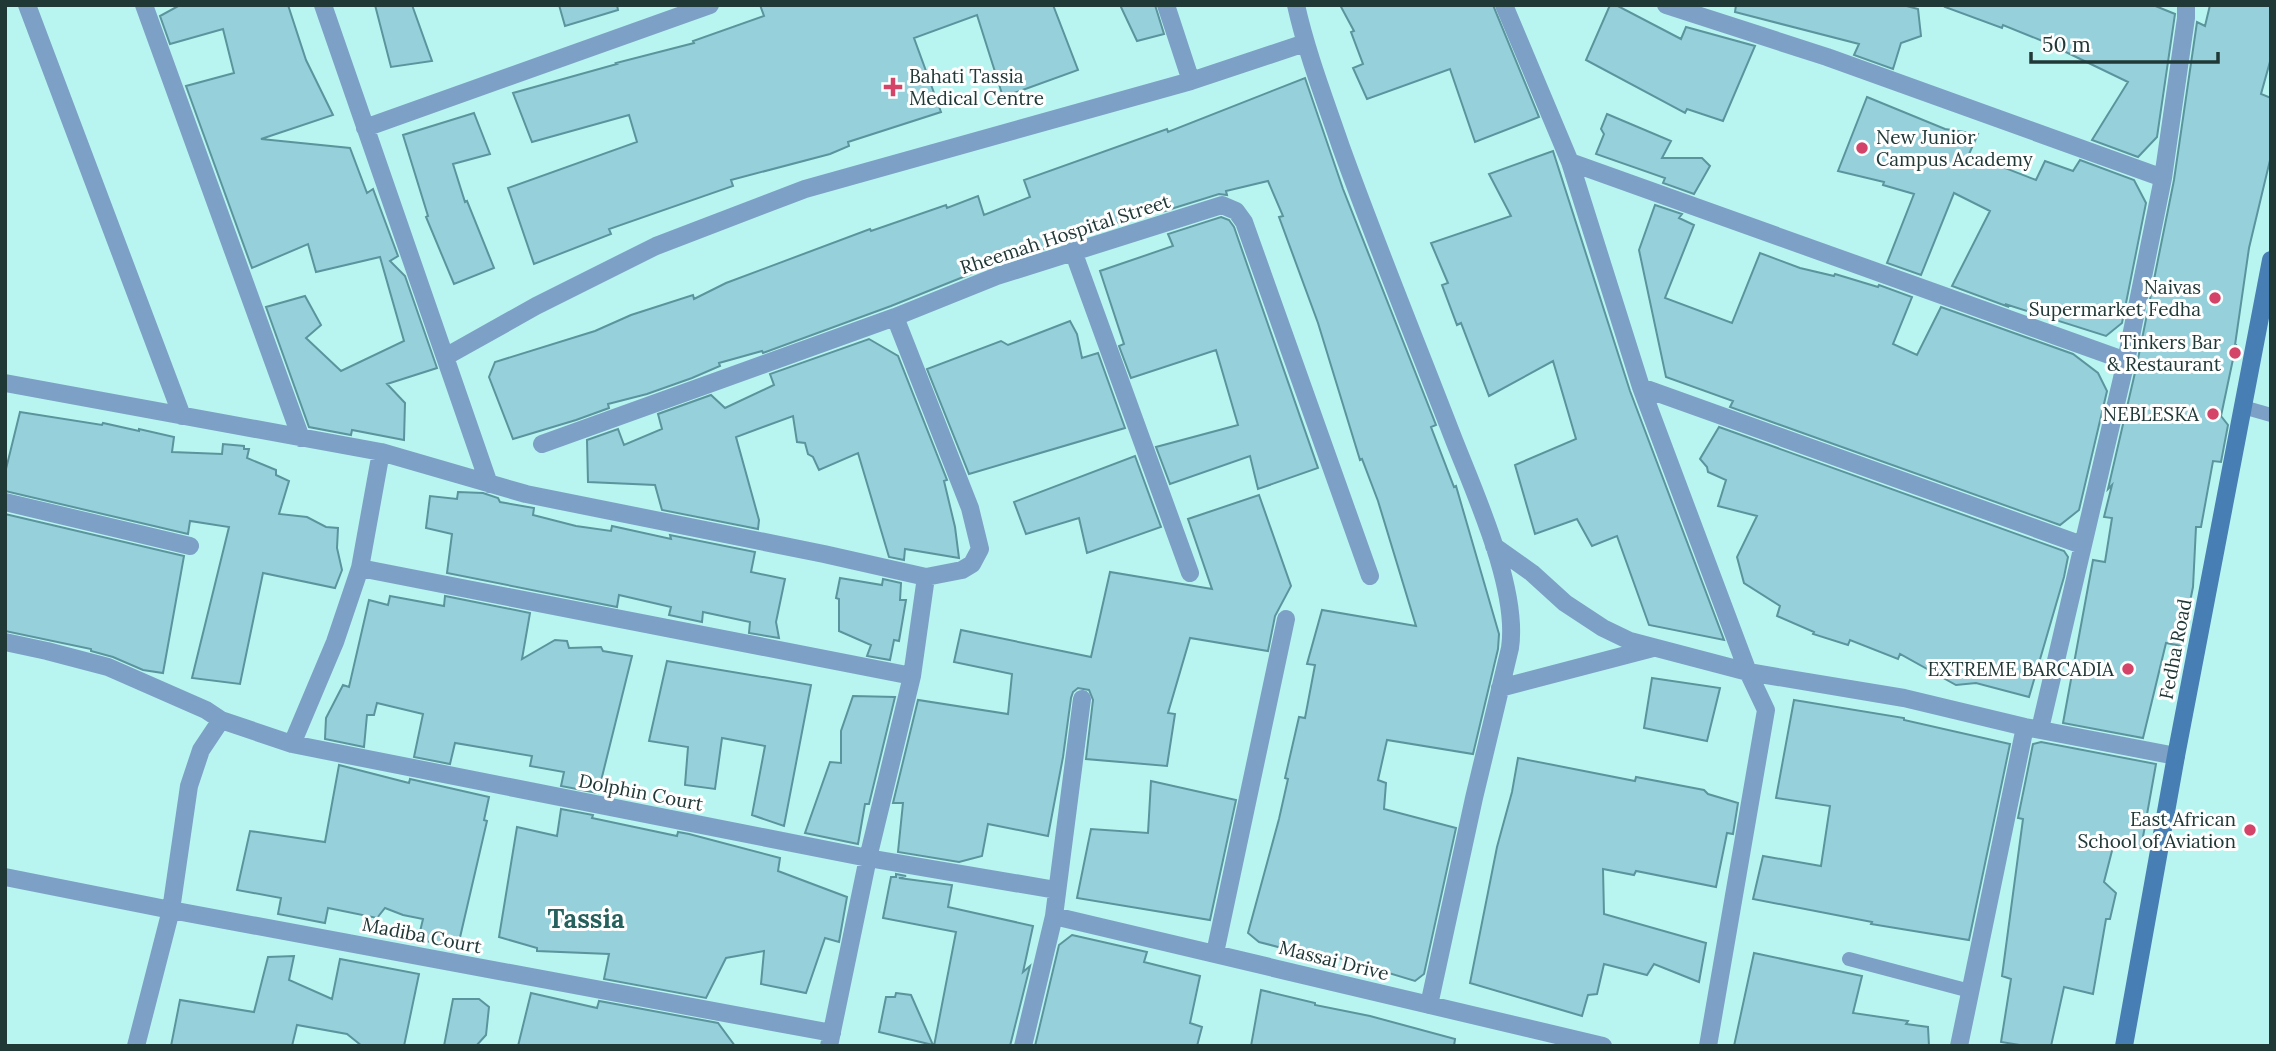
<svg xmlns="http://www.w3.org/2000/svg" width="2276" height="1051" viewBox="0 0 2276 1051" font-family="Lora,serif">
<rect width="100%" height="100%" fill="#b9f5f0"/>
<!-- building -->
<path fill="#96d1db" stroke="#5b949d" stroke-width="2" d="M180 5H288L306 60 333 115 261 139 350 148 367 193 373 189 398 256 390 261 405 276 437 368 387 384 405 403 404 440 352 430 351 435 309 427 266 307 305 296 321 325 306 338 341 371 404 341 380 257 316 272 308 244 252 268 186 86 234 73 223 29 170 44 160 16Z
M375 5H412L432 61 391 67Z
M559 5H617L618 10 565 26Z
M760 5H1053L1078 70 1003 97 977 15 914 38 941 112 848 142 849 146 830 154 731 180 733 186 609 229 611 234 534 264 508 188 637 142 629 115 532 142 513 93 617 64 616 63 694 43 693 41 764 16Z
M1120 5H1155L1164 34 1137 41Z
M1340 5H1493L1539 117 1475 142 1450 69 1367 99 1353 68 1363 64 1351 32 1354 31Z
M1610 5H1616L1681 39 1686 27 1755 46 1723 121 1687 109 1685 113 1586 60Z
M1736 5H1903L1918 9 1921 36 1901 43 1893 69 1854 55 1859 44 1735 12Z
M1946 5H2153L2175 14 2157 137 2138 157 2092 140 2128 82 2045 42 2003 25 2002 28 1945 7Z
M2210 5H2271V58L2261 94 2271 98V156L2249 248 2235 345H2236L2221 416 2228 425 2221 462 2213 461 2201 527H2196L2193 587 2181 646 2166 643 2143 738 2063 723 2093 560 2105 562 2112 518 2104 517 2112 485 2108 489 2137 364 2174 180 2197 22 2205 26Z
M1305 78 1343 189 1436 425 1431 427 1454 487 1456 486 1499 634 1498 649 1473 754 1387 740 1378 780 1386 783 1384 809 1456 828 1424 974 1415 981 1329 955 1328 960 1259 942 1248 933 1279 819 1288 779 1285 778 1299 717 1305 718 1315 665 1307 664 1322 610 1416 626 1378 501 1362 459 1360 460 1318 323 1279 217 1283 216 1268 181 1226 191 1227 195 1219 194 1158 213 1156 211 1083 234 1084 236 993 265 891 306 763 353 762 351 719 363 720 366 692 378 647 394 608 404 609 408 576 420 513 439 489 377 495 362 595 331 631 315 693 295 694 299 726 283 870 229 871 231 946 205 947 208 978 196 984 215 1030 197 1024 180 1167 129 1168 132Z
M1867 97 1945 129 1978 134 1969 154 2036 180 2045 161 2073 171 2080 160 2134 180 2146 203 2122 323 2106 336 2005 304 2009 307 1952 286 1990 211 1954 193 1921 275 1887 263 1914 194 1883 185 1884 182 1838 171Z
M474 113 490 154 453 164 465 202 467 201 494 268 454 284 426 217 428 216 403 135Z
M1607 114 1671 141 1662 158H1702L1710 166 1694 194 1663 183 1665 178 1596 154 1604 134 1601 129Z
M1553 151 1630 391 1724 640 1649 625 1617 536 1592 546 1577 519 1535 534 1515 465 1576 439 1553 361 1489 396 1461 323 1457 325 1442 285 1448 283 1431 243 1511 216 1489 174Z
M1655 205 1682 214 1679 218 1694 225 1665 298 1732 323 1760 253 1800 268 1834 276 1835 274 1878 287 1879 285 1912 297 1893 344 1917 355 1941 307 2073 354 2098 373 2107 391 2079 510 2060 525 1730 407 1733 401 1666 377 1639 250Z
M1221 217 1229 220 1234 227 1318 468 1258 489 1250 456 1170 484 1156 447 1238 425 1216 350 1131 378 1119 346 1124 344 1100 271 1173 246 1168 234Z
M1070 321 1077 334 1082 358 1098 353 1125 428 969 474 927 369 1001 341 1008 345Z
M869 339 898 356 947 480 944 481 955 527 959 558 905 549 904 560 889 557 858 453 819 470 813 457 808 454 805 443 797 442 793 416 736 437 759 520 758 529 662 510 655 485 588 482 587 440 618 429 624 445 662 429 658 414 711 395 725 408 774 385 770 374Z
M20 412 102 425 103 423 139 431V429L174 437 172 452 222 454 223 444 244 446V449H249L247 458 276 470V475L289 481 279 514 307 517 326 527 338 528 337 548 342 570 335 588 263 573 240 684 192 678 229 527 190 521 188 534 5 491V473Z
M1719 427 2064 551 2068 557 2064 577 2029 697 1976 683 1956 685 1900 654 1898 659 1850 640 1848 645 1813 634 1814 632 1777 616 1780 606 1744 583 1737 557 1757 516 1718 506 1726 480 1708 472 1707 467 1700 459Z
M1135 456 1161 527 1087 553 1079 518 1026 534 1014 502Z
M458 492 483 493 498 498 500 502 534 508 533 515 576 526 611 531 612 526 671 539 670 535 755 552 751 572 785 579 776 622 779 638 749 633 750 622 703 612 702 622 669 615 671 607 619 595 617 607 447 573 452 534 426 528 430 496 457 499Z
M1259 495 1291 586 1275 616 1268 651 1190 638 1168 713 1175 714 1167 766 1086 759 1093 700 1089 690 1078 688 1073 692 1071 698 1063 757 1048 836 988 824 982 856 959 862 898 852 903 803H893L918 700 1008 714 1012 674 954 662 961 630 1091 657 1110 572 1212 589 1188 519Z
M5 514 184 556 163 673 143 670 113 657 91 651V649L5 631Z
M840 578 882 585 883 579 901 583 900 600H906L899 641 894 640 890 660 867 656 871 645 839 631V599L836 598Z
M390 596 444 606 445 596 530 613 522 659 555 640 567 641 569 648 601 647 603 651 632 656 598 793 561 786 564 772 530 766 532 756 455 743 450 764 414 757 423 714 377 703 374 715H367L364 747 325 739 326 718 343 685 349 687 369 600 388 605Z
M667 661 811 685 784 826 752 815 765 746 722 738 715 789 685 785 688 747 649 741Z
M1652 678 1720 688 1707 741 1644 728Z
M853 696 895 697 869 804H865L858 844 805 833 830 762 841 763V731Z
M1794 700 1904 718V720L2010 744 1969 940 1871 924 1872 922 1753 899 1763 856 1821 866 1830 806 1776 798Z
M2041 742 2156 764 2141 848 2114 843 2104 882 2116 893 2110 919H2106L2093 994 2064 987 2051 1046H2026L2001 1042 2011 979 2002 976 2023 819 2018 818 2033 744Z
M1518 758 1635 781 1636 777 1704 790 1708 794 1738 803 1733 834 1727 833 1716 887 1636 871 1634 875 1603 869 1604 914 1706 943 1699 982 1654 964 1647 975 1604 964 1597 994 1588 995 1582 1016 1470 983 1497 847 1512 792Z
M339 765 409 783 410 779 489 797 484 820 487 821 458 946 418 940 423 919 403 915 385 908 377 918 328 908 325 923 278 914 281 898 237 890 250 831 325 842Z
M1151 781 1236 800 1210 920 1077 898 1091 829 1148 833Z
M561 809 593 815 592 818 677 836 678 832 689 834 780 858 778 871 847 897 839 942 825 938 806 993 761 984 764 951 726 958 706 998 604 979 609 954 537 951V948L499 937 517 827 557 836Z
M896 874 906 876 899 878 952 885 948 907 1033 926 1023 972 1030 966 1010 1046H934L956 932 883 918 891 877H896Z
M1072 935 1147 952 1144 962 1200 976 1190 1023 1202 1027 1197 1046H1035L1059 945Z
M1754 953 1862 976 1853 1013 1908 1021 1906 1024 1928 1027 1929 1046H1734Z
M294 956 289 980 332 999 340 959 419 974 404 1046H362L347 1034 297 1025 292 1046H171L180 1000 254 1012 268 957Z
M1261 990 1315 1003V1005L1370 1016 1455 1039 1454 1046H1251Z
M531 993 597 1008 599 1001 718 1023 735 1046H518Z
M896 993 911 995 933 1045 879 1032 886 997H895Z
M453 999H479L489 1007 486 1035 476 1046H444Z"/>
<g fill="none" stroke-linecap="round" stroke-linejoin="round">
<!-- lane -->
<path stroke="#7da1c6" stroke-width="14" d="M2243 407 2271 415
M1849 959 1970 991"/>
<!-- street -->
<path stroke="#7da1c6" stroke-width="18" d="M27 5 182 416
M144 5 301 438
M323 5 489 484
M1166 5 1191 81
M1296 5C1307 54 1325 100 1341 147 1376 244 1415 339 1452 435 1474 492 1519 588 1510 648L1474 798 1429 1005
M1504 5 1570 162 1641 387 1748 672 1766 710 1708 1046
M1666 5 1827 57 2163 178 2126 361 2040 729
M365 128 710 5
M1570 162 2126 361
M2163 178 2186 18V5
M1073 251 1190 573
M445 357 536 306 656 246 805 189 1191 81 1305 43
M5 383 381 452 526 494 824 554 926 577 962 570 972 564 980 549 970 508 895 317
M1641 387 2082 545
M542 444 895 317 997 276 1222 205 1236 211 1244 222 1370 576
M5 502 190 546
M1494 546 1532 573 1565 603 1603 628 1630 641 1748 672 1904 698 2025 727 2176 756
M360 568 912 676
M5 642 47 651 108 667 206 710 221 720 292 744 868 858 1056 890
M1500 688 1653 648
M292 744 335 642 360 568 381 452
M5 877 171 910 832 1033
M1054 916 1603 1046
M1215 953 1286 619
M136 1046 171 910 189 786 201 750 221 720
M829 1046 868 858 912 676 926 577
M1023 1046 1054 916 1082 699
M1959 1046 2025 727"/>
<!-- secondary -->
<path stroke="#477eb4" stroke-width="18" d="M2124 1046 2176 756 2271 260"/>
</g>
<!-- markers -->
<g fill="#d44469" stroke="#fff" stroke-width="2.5">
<path d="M889.5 76.5h7v7h7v7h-7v7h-7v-7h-7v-7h7z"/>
<circle cx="1862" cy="148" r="7"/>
<circle cx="2215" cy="298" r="7"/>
<circle cx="2235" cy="353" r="7"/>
<circle cx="2213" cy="414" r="7"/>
<circle cx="2128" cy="669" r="7"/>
<circle cx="2250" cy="830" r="7"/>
</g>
<g text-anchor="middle" stroke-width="6" stroke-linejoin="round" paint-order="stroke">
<!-- poi labels -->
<g font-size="19" fill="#203937" stroke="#fff" text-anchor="end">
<text x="909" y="83" text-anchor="start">Bahati Tassia<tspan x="909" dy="22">Medical Centre</tspan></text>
<text x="1876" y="144" text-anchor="start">New Junior<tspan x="1876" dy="22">Campus Academy</tspan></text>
<text x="2201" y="294">Naivas<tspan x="2201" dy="22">Supermarket Fedha</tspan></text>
<text x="2221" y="349">Tinkers Bar<tspan x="2221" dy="22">&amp; Restaurant</tspan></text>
<text x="2199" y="421">NEBLESKA</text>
<text x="2114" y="676">EXTREME BARCADIA</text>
<text x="2236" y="826">East African<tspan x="2236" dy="22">School of Aviation</tspan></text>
</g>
<!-- street labels -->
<g font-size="19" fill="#203937" stroke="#fff">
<text transform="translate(1065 234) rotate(-18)" y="7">Rheemah Hospital Street</text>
<text transform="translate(2175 649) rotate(-79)" y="7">Fedha Road</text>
<text transform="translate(641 792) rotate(11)" y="7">Dolphin Court</text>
<text transform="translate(422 935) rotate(11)" y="7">Madiba Court</text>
<text transform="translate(1334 960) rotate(14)" y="7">Massai Drive</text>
</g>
<!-- district labels -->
<g font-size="26" font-weight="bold" fill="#26615d" stroke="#fff">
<text x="586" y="928">Tassia</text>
</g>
</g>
<!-- border -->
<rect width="2276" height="1051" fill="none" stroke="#203937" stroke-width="14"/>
<!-- scale -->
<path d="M2031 52v10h187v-10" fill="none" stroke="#203937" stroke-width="3.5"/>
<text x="2042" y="52" font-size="21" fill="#203937" stroke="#ffffff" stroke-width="5" paint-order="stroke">50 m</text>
</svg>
